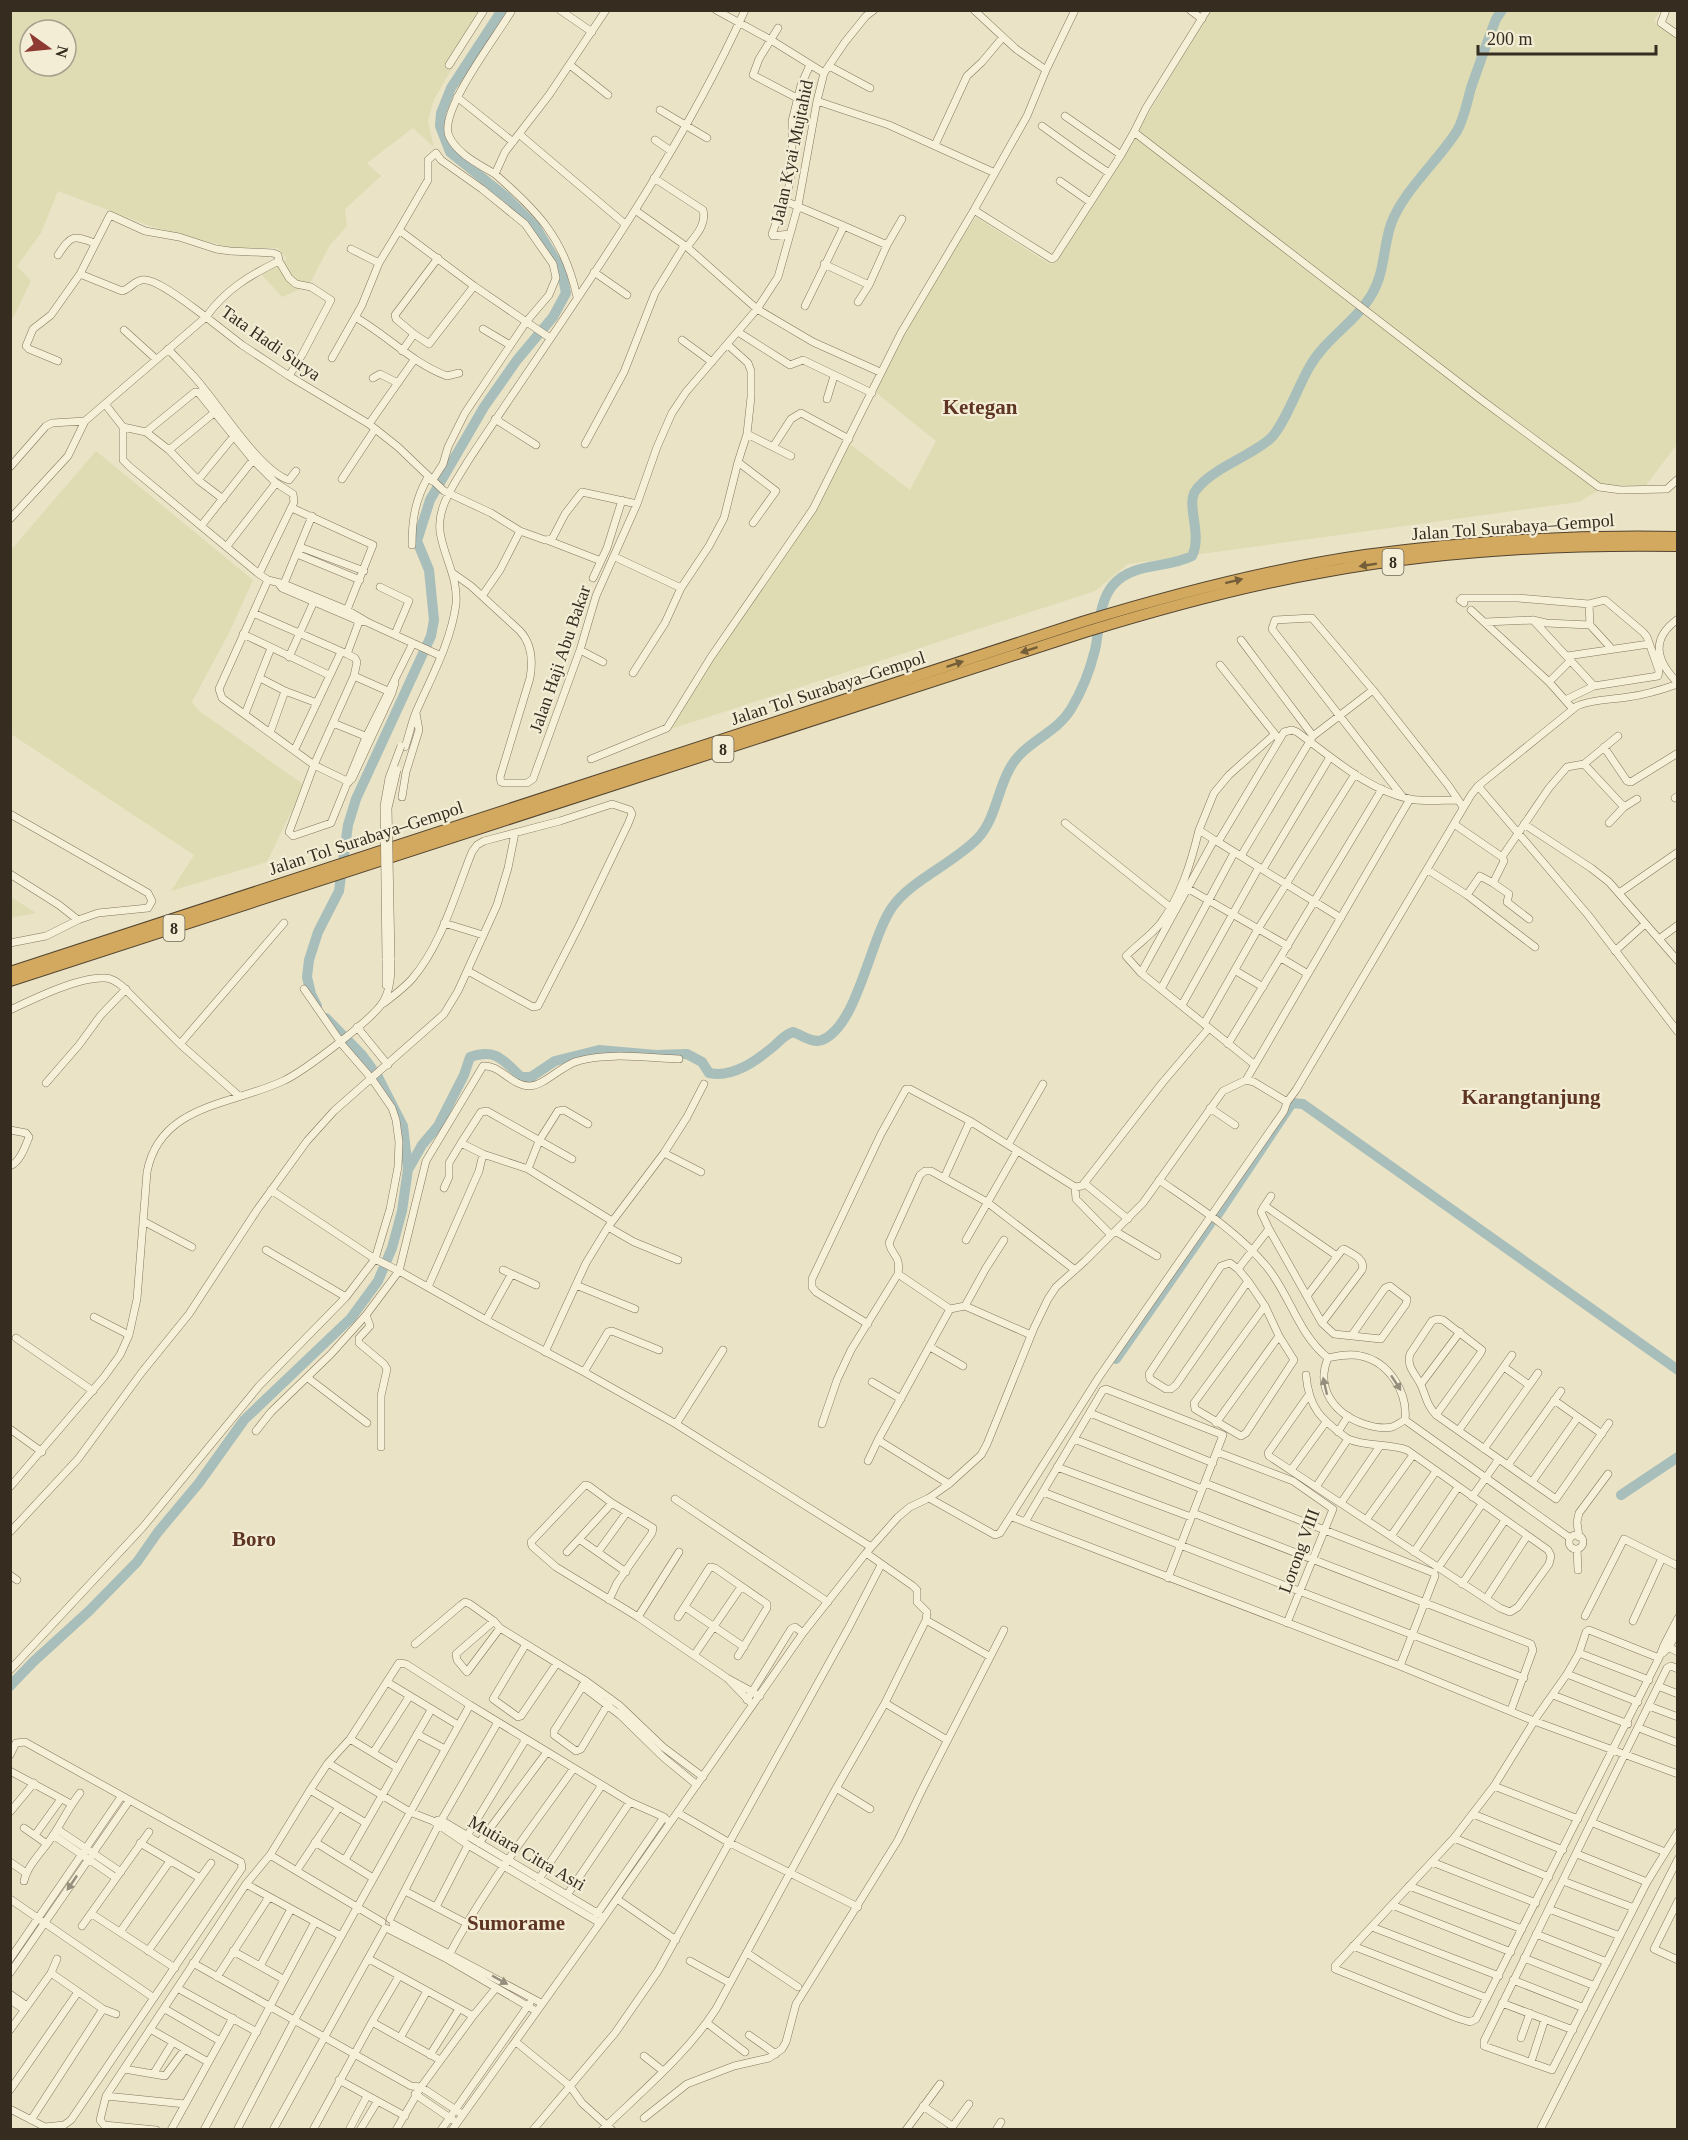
<svg xmlns="http://www.w3.org/2000/svg" width="1688" height="2140" viewBox="0 0 1688 2140" font-family="Georgia,serif">
<rect width="100%" height="100%" fill="#eae3c6"/>
<!-- farmland -->
<path fill="#dfdcb4" fill-rule="evenodd" d="M10 11H484L433 102 428 121 434 147 413 128 367 163 381 176 345 209 347 226 330 245 309 285 282 297 260 273 287 259 278 248H231L150 226 58 191 41 233 17 266 31 281 13 318 10 317ZM30 30H66V66H30Z
M1210 11H1660L1654 21 1678 40V443L1644 488 1601 489 1579 502 1128 564 1095 591 668 730 715 653 811 518 850 444 910 490 936 441 874 391 930 284 976 217 1051 265 1126 151Z
M96 451 253 580 230 631 192 702 198 710 304 785 267 862 171 891 194 855 11 734V550Z
M10 897H11L36 913 11 918Z"/>
<g fill="none" stroke-linecap="round" stroke-linejoin="round">
<!-- river -->
<path stroke="#a7beba" stroke-width="10" d="M317 1006 311 994 307 977 309 960 318 932 339 891 348 825 356 799 431 636 434 620 429 570 417 541 430 500 484 407 517 360 553 317 566 293 561 269 535 226 506 197 450 152 440 126 441 113 451 88 502 10
M409 1168 422 1145 438 1126 464 1075 470 1057C496 1048 503 1060 521 1077H531L555 1061 599 1050 656 1055 687 1054 702 1062 709 1073C733 1078 756 1061 774 1046 781 1040 784 1035 793 1032 802 1035 813 1044 822 1040 858 1026 870 937 893 906 912 880 954 863 978 838 996 818 997 791 1010 768 1024 742 1056 734 1071 709 1082 691 1090 670 1095 650 1100 628 1098 603 1113 585 1133 562 1166 569 1192 556 1203 534 1185 504 1196 490 1212 468 1252 456 1271 438 1285 424 1299 384 1310 366 1326 338 1356 322 1372 294 1385 272 1383 247 1391 224 1403 191 1438 161 1457 131 1464 119 1467 102 1471 88 1479 65 1487 42 1496 19L1502 10
M1218 1214 1292 1103 1303 1104 1678 1370
M1116 1359 1210 1224
M1621 1495 1678 1457
M10 1686 33 1662 89 1611 137 1562 158 1532 199 1483 244 1420 351 1318 378 1281 392 1248 402 1211 408 1169 403 1126 378 1077 362 1055 326 1018"/>
<defs>
<path id="minor" d="M512 10C498 35 438 111 449 136 457 154 480 165 495 174L505 152 549 95 606 10
M560 10 592 32
M716 10 771 40 824 73
M974 10 1016 49 1046 70
M1190 10 1202 19
M1666 10 1661 23 1678 35
M778 28 759 59 753 75 797 98
M449 65 484 10
M570 65 608 95
M829 66 870 88
M457 97 513 142
M817 101 889 125 995 173
M660 110 707 138
M1065 116 1121 155
M1042 126C1064 142 1086 158 1109 173
M1134 132 1146 108 1207 10
M519 134 625 224
M655 140 671 151
M935 145 967 76 982 62 1003 37
M495 174C539 213 564 238 577 297
M654 178 703 210C707 225 695 236 687 247
M1060 181 1090 202
M785 201 844 226 805 306
M635 210 687 247 757 309 813 342 880 372
M974 210 1052 259 1055 257 1121 155 1134 132 1479 398 1599 487 1621 490 1667 489 1678 479
M844 226 887 245
M789 234 773 236 772 234 788 191 792 169V121L801 85 810 65
M351 249 379 263
M58 255C71 235 73 235 94 243
M824 264 869 285 887 245 902 219
M594 272 627 295
M80 274 122 291C130 289 134 281 142 280 156 277 193 308 206 317 225 290 250 275 279 261L289 278 296 284 311 287 331 300 302 355 289 376
M858 302 869 285
M355 317C387 335 412 363 447 376L459 373
M483 329 510 345
M124 330 156 359
M738 332 790 365 803 360 872 393
M414 334 429 344 474 286
M682 340 712 362
M168 349C180 362 194 375 205 390 224 413 262 472 289 480L296 471
M402 351 414 334 396 319 395 315 438 258
M332 358 362 305 379 263 399 230
M58 361 29 349 26 346 33 329 51 315 80 274 110 215 145 231 179 237 216 249 230 251 273 253 278 255 279 261
M373 378 380 374 398 383
M827 399 834 376
M105 404 123 427V460L130 467 259 574 268 580 284 584 347 610 369 623 441 656
M495 419 536 445
M369 424 414 360
M123 427 146 432 169 450 198 480 223 499
M146 432 195 392H198L253 460 276 483 293 494 294 502 259 574
M747 434 791 456
M585 444 624 372 655 293 684 246
M773 447 791 419 801 413 849 439
M169 450 215 412
M738 462 776 491 753 523
M10 467 46 426 52 423 85 421 206 317 242 345 289 376 369 424 398 447 444 491 491 513 520 531 545 540 552 539 565 514 582 492 637 504
M342 479 375 429
M198 480 234 436
M432 481 443 464 448 447 465 413 526 322 549 295 556 278 553 264 525 224 482 189 441 160 436 153 428 160V180L399 230 474 286 550 338
M292 508 373 545 345 615
M10 519 68 456 85 421
M201 526 253 460
M547 540 601 561
M412 545C412 520 415 500 428 477
M227 546 276 483
M300 547 364 571
M297 554 360 580
M615 557 681 588 709 546 724 518 738 462 747 434 751 397V371L748 363 728 345
M454 574 471 586 520 631C532 644 533 661 530 678L500 777 501 782 504 783H527L533 779 580 650 596 596 637 504 657 447 672 413 686 392 757 309 778 277 798 206 817 101 824 73 845 42 866 16 874 10
M593 578 607 548 622 500
M268 580 219 689 222 698 314 765 349 782
M279 584 282 588 359 621 367 622
M283 586 312 516
M380 587 409 601 395 634
M482 596 500 570 520 531
M1464 603 1460 600 1462 598H1518L1589 604 1605 600 1643 632 1647 637 1659 671 1658 676 1594 686 1565 700
M1589 604 1590 625 1611 648
M1471 610 1549 682 1573 709
M253 613 347 654 355 658 357 662 354 676 314 765 289 832 293 836 331 823 366 737 413 643
M1678 619C1650 639 1656 661 1678 683
M1533 620 1594 686
M1485 622 1533 620 1546 623 1590 625
M243 634 329 675
M1241 640 1313 736
M580 650 603 662
M347 654 360 619
M1567 656 1649 644
M289 657 315 599
M1220 665 1278 738
M633 673 665 623 681 588
M354 676 390 692
M260 678 285 691 317 703
M1549 682 1571 660
M245 714 271 648
M333 723 370 738
M270 733 285 691
M405 747C409 736 411 724 416 712 431 678 451 642 456 604 458 579 446 561 441 537 434 510 455 483 468 461 565 314 672 171 745 10
M1604 747 1627 781 1631 782 1678 753
M295 749 341 652
M591 759 667 728 711 657 813 509 901 333 974 210 1027 116 1046 70 1075 10
M1584 764 1624 807
M352 779 392 693 395 683
M1478 786 1588 915 1678 1032
M1402 796 1272 629 1275 620 1312 618 1373 690 1448 785 1463 807
M402 797 406 772 419 730 416 713
M1675 798 1678 796
M10 814 148 893 152 901 148 908 98 913 78 920 46 936 10 943
M1065 823 1170 907
M1609 823 1624 807 1637 799
M1454 824 1502 857
M1524 824 1591 868 1609 882 1678 961
M1199 830 1214 793 1229 775 1275 734
M1214 840 1141 973 1255 1065
M1241 856 1313 736 1373 690
M1263 869 1330 757
M1428 870 1467 895 1535 947
M10 874 59 905 78 920
M1493 883 1509 894 1507 902 1529 919
M1183 888H1187L1288 946
M1619 893 1678 852
M1467 895 1480 876 1493 883 1504 861 1502 857 1549 788 1567 767 1584 764 1618 736
M1341 918 1218 842 1284 732 1292 730 1297 732C1332 757 1367 790 1410 799 1425 802 1443 800 1457 800
M444 923 483 935
M1659 939 1678 925
M1615 951 1645 924
M1281 958 1308 974
M386 959V985
M1236 971 1263 987
M1141 973 1126 956C1137 945 1150 936 1160 924 1181 896 1191 863 1199 830L1216 841
M304 989 340 1041
M1161 989 1234 853
M384 1003C393 996 404 988 412 979 442 944 455 894 472 852L477 845 484 841 560 821 612 804 630 810 632 814 628 824 579 926 538 1006 533 1007 468 971
M1182 1005 1259 867
M10 1010C33 999 80 976 105 978 112 978 117 982 122 986L180 1044 239 1096
M1204 1024 1258 929 1355 774
M357 1027 388 1065
M180 1044 284 923
M1228 1044 1382 789
M1246 1080 1410 799
M46 1083 79 1045 101 1015 126 989
M1210 1108 1235 1125
M588 1124 564 1110 558 1111 539 1141 528 1169 612 1221
M10 1130 26 1133 29 1137C25 1147 20 1162 10 1166
M1008 1145 1043 1084
M664 1153 701 1172
M528 1169 483 1154 461 1143 481 1112 487 1111 572 1159
M944 1178 970 1121 1075 1187 1082 1186 1163 1082 1209 1028
M1159 1180C1197 1206 1237 1231 1267 1267 1290 1295 1298 1334 1328 1358 1338 1356 1350 1353 1361 1356 1389 1362 1408 1392 1405 1420
M1084 1183 1128 1219
M1075 1187 1076 1199 1111 1235
M444 1188 449 1177V1163L461 1143
M271 1190 375 1259 399 1271 486 1320 584 1372 676 1424 871 1547
M1263 1208 1271 1196
M143 1221 192 1247
M608 1227 634 1242 678 1260
M1269 1229 1261 1212 1263 1208H1268L1337 1256
M1115 1231 1157 1256
M966 1240 1017 1151
M266 1250 346 1297
M1230 1263 1238 1269 1248 1281 1176 1385 1171 1389H1166L1150 1379 1149 1374 1221 1266Z
M1238 1269 1269 1229 1322 1323 1334 1334 1381 1339 1406 1304 1407 1299 1390 1286 1385 1288 1352 1335
M503 1270 536 1285
M898 1274 950 1309 965 1306 1031 1335
M1248 1281 1265 1306 1279 1336 1294 1360 1246 1433 1241 1436 1195 1409 1194 1403 1265 1306
M576 1285 635 1309
M428 1287 479 1171 483 1154
M1307 1296 1342 1250 1344 1249C1352 1254 1366 1259 1362 1270L1322 1323
M965 1306 986 1268 1004 1240
M366 1315 370 1326 359 1338V1343L384 1364 387 1369 381 1396V1447
M94 1317 129 1335
M486 1320 511 1275
M868 1324 816 1292 812 1287V1279L881 1134 906 1089H910L970 1121
M16 1338 93 1391
M930 1347 963 1366
M545 1352 586 1263 608 1227 664 1153 687 1117 704 1084
M1328 1358C1315 1389 1335 1414 1364 1424 1373 1427 1383 1429 1392 1427 1397 1425 1401 1422 1405 1420
M1504 1367 1529 1385
M584 1372 608 1332 612 1331 659 1350
M1306 1375C1309 1409 1321 1419 1348 1439
M308 1378 367 1423
M872 1382 901 1399
M1421 1384 1460 1332
M1308 1396 1268 1453 1269 1456 1316 1487
M1554 1400 1602 1434
M1090 1413 1213 1463
M1436 1415 1480 1354 1482 1350 1443 1320 1437 1319 1432 1321 1410 1354C1406 1367 1416 1374 1421 1385 1427 1399 1426 1403 1436 1415L1556 1499 1609 1423
M1405 1420 1570 1538
M1216 1423 1279 1336
M676 1424 723 1350
M822 1424 837 1380 851 1350 898 1274C901 1254 892 1257 889 1243L920 1175 925 1171H931L987 1202 1075 1270
M10 1429 42 1452
M1459 1430 1512 1355
M256 1431 271 1412 331 1354 366 1315 399 1271 426 1161 483 1066C499 1064 512 1086 529 1086 544 1086 562 1065 578 1061 607 1052 649 1058 679 1059
M1338 1432 1348 1416
M1074 1439 1202 1489
M1348 1439C1367 1447 1388 1443 1407 1450L1548 1550 1551 1556 1549 1564 1518 1607 1510 1612 1500 1608 1316 1487Z
M1484 1449 1538 1373
M1217 1452 1293 1481 1333 1509 1287 1623
M868 1461 878 1440
M1508 1465 1561 1391
M1057 1467 1191 1517
M1291 1470 1326 1422
M1532 1482 1578 1417
M1205 1483 1434 1573 1435 1576 1400 1666
M949 1484 878 1440 950 1309
M10 1487 104 1377 120 1355 129 1335 137 1299 147 1172C160 1104 232 1105 283 1081 303 1072 373 1019 383 1002 391 989 391 973 391 958
M1043 1492 1524 1678
M1472 1497 1499 1459
M929 1498 995 1535 1000 1533 1099 1377 1284 1111 1287 1102
M675 1499 828 1602
M612 1503 579 1539 626 1572
M1341 1503 1380 1446
M1193 1513 1531 1644 1533 1650 1511 1710
M1012 1517 1400 1666 1534 1721 1678 1774
M1366 1520 1413 1455
M1025 1522 1103 1390 1106 1389 1223 1435 1168 1578
M10 1532 78 1459 142 1372 189 1314 257 1210 307 1141 334 1111 444 1014 458 991 497 905 508 868 515 833
M1569 1542a7 7 0 1 1 14 0a7 7 0 1 1-14 0Z
M1391 1536 1436 1471
M1579 1537 1577 1522 1579 1513 1608 1474
M1577 1549 1578 1570
M567 1552 579 1539
M598 1552 627 1512
M1414 1552 1458 1487
M1438 1568 1482 1504
M10 1575 17 1580
M1462 1584 1505 1520
M1486 1599 1527 1536
M609 1600 617 1583 652 1533 653 1528 612 1503 589 1486 585 1485 531 1542 532 1546 556 1567 638 1617 727 1678 760 1696
M685 1607 744 1647
M1585 1616 1624 1539 1678 1566
M638 1617 679 1552
M678 1617 710 1567 715 1568 767 1604V1608L738 1656
M926 1620 989 1656
M494 1621 456 1654 457 1660 467 1672 500 1628
M1633 1621 1662 1558
M1589 1630 1659 1658 1476 2019 1470 2022 1457 2018 1335 1969V1966L1454 1838 1494 1786 1538 1715 1567 1674 1579 1653 1586 1632Z
M415 1644 461 1605 465 1602 470 1604 494 1621 500 1628 586 1681 554 1731V1735L576 1751 581 1749 611 1699
M526 1644 493 1699 518 1717 521 1716 557 1663
M1666 1646 1678 1652
M1579 1653 1649 1680
M1663 1653 1669 1647 1678 1630
M695 1654 741 1587
M1659 1658 1664 1645 1678 1618
M1678 1669 1671 1666 1667 1668 1484 2041V2046L1552 2070 1647 1882 1678 1832
M10 1670 143 1527 259 1386 346 1297 375 1259 390 1209 398 1167 399 1142 396 1120 392 1108 372 1079 339 1041
M1567 1674 1638 1702
M729 1680 750 1702
M586 1681 619 1705 663 1747 703 1777
M387 1682 458 1725
M582 1686 620 1715 663 1757 697 1785
M1658 1686 1678 1694
M1553 1695 1628 1724
M747 1700 791 1629 795 1627 803 1633
M885 1703 947 1740
M1649 1706 1678 1717
M1639 1728 1678 1743
M417 1734 445 1749
M350 1739 398 1768
M373 1753 409 1697
M10 1755 16 1743 25 1742 241 1862 242 1868 71 2120 64 2125 45 2127 43 2130
M328 1763 410 1812 433 1821 468 1845 600 1923
M10 1771 71 1804
M1494 1786 1578 1819
M836 1788 870 1809
M310 1790 366 1823
M10 1812 34 1783
M678 1813 728 1842 858 1907
M1473 1814 1563 1850
M438 1820H441L604 1917
M1593 1823 1665 1852
M24 1828 47 1844
M57 1829 121 1872
M35 1835 61 1799
M53 1835 116 1878
M467 1836 526 1739
M1454 1838 1549 1877
M315 1842 373 1878
M140 1843 200 1878
M479 1843 547 1752
M1577 1854 1647 1882
M270 1855 382 1922
M345 1860 431 1710
M10 1862 26 1873
M1432 1862 1536 1903
M297 1870 339 1807
M539 1879 602 1785
M24 1881C28 1864 43 1851 52 1837 62 1822 69 1807 80 1793
M1563 1881 1634 1908
M246 1884 341 1936
M1409 1886 1522 1929
M405 1891 466 1923
M567 1895 630 1802
M10 1899 154 1998
M617 1899 676 1940
M1678 1901 1654 1949 1678 1960
M1392 1905 1511 1952
M436 1907 468 1845
M1549 1909 1620 1936
M92 1914 175 1968
M597 1914 664 1817 666 1819
M390 1919 438 1826 498 1722
M393 1924 541 2003
M82 1926 149 1832
M1372 1927 1499 1976
M388 1929 447 1959 536 2011
M120 1932 170 1861
M1536 1934 1607 1962
M1353 1946 1487 1998
M148 1951 211 1863
M233 1951 283 1979
M747 1953 798 1987
M1524 1958 1595 1986
M10 1959 121 1797
M369 1959 473 2016
M447 1959C482 1891 530 1830 574 1768
M690 1961 730 1983
M193 1963 411 2086 421 2087 462 2114
M260 1966 291 1909
M10 1973 129 1801
M51 1973 103 2009 116 2014
M217 1977 269 1897
M1513 1980 1584 2008
M179 1989 257 2032
M10 1994 27 2006
M10 2000 22 2008
M1502 2003 1573 2030
M165 2009 220 2041
M372 2022 440 2060
M707 2023 745 2052
M150 2029 208 2062
M10 2030 51 1973 57 1959
M749 2035 776 2054
M400 2038 427 1991
M1521 2038 1530 2013
M516 2042 570 2086 582 2103 612 2130
M430 2055 459 2009
M644 2056 663 2071
M1531 2062 1545 2019
M124 2069 165 2076 185 2049
M154 2073 173 2042
M339 2080 405 2116
M10 2090 78 1992
M415 2094 453 2120
M106 2096 185 2104
M923 2106 952 2126
M10 2109 45 2127
M644 2118 687 2084 734 2066 769 2058 782 2049 786 2042 796 2004 898 1840 922 1790 1004 1630
M31 2120 103 2009
M156 2130 104 2125 100 2120 106 2096 246 1884 270 1855 310 1790 328 1763 350 1739 399 1663 406 1664 470 1705 630 1802 664 1817
M171 2130 233 2018
M204 2130 315 1922
M237 2130 295 2019 470 1705
M273 2130 385 1928
M313 2130 372 2022 399 1976
M349 2130 367 2096
M360 2130 377 2102
M396 2130 421 2087 473 2016 496 1988
M441 2130 530 2003
M452 2130 600 1923 803 1633 866 1553 898 1517 910 1507 929 1498 949 1484 981 1455 987 1444 1034 1328 1048 1299 1056 1287 1085 1261 1143 1203 1223 1091 1246 1080 1254 1082 1287 1102 1296 1090 1471 795 1478 786 1577 706C1592 699 1611 700 1628 697 1645 695 1661 690 1678 684
M533 2130 615 2033 658 1971 849 1627 881 1565
M602 2130C641 2092 686 2055 716 2009L834 1792 885 1703 926 1620 927 1612 917 1602V1590L913 1586 866 1553
M906 2130 940 2084
M950 2130 969 2104
M996 2130 1001 2122
M1540 2130 1678 1859"/>
<path id="highway" d="M10 972 1082 622C1174 594 1269 569 1365 555 1468 541 1573 535 1678 537
M10 981 1085 632C1163 608 1243 586 1324 572 1440 551 1559 544 1678 546"/>
</defs>
<!-- minor casing -->
<use href="#minor" stroke="#84755d" stroke-width="8"/>
<!-- highway casing -->
<use href="#highway" stroke="#534431" stroke-width="12"/>
<!-- minor -->
<use href="#minor" stroke="#f6f0d9" stroke-width="7"/>
<!-- highway -->
<use href="#highway" stroke="#d2a95e" stroke-width="10"/>
<defs>
<path id="minor-bridge" d="M391 958 388 808 397 770
M386 959 384 806 389 778 401 746"/>
</defs>
<!-- minor-bridge casing -->
<use href="#minor-bridge" stroke="#84755d" stroke-width="8" stroke-linecap="butt"/>
<!-- minor-bridge -->
<use href="#minor-bridge" stroke="#f6f0d9" stroke-width="7"/>
</g>
<!-- one-way arrows -->
<defs><path id="oneway-solid" d="M-6-.8H1V-3.2L6.5 0L1 3.2V.8H-6Z" transform="scale(1.5)"/></defs>
<g fill="#745e39">
<use href="#oneway-solid" transform="translate(1368 565) rotate(171)"/>
<use href="#oneway-solid" transform="translate(1234 581) rotate(-14)"/>
<use href="#oneway-solid" transform="translate(1029 650) rotate(162)"/>
<use href="#oneway-solid" transform="translate(955 664) rotate(-18)"/>
</g>
<g fill="#968e7c">
<use href="#oneway-solid" transform="translate(1396 1383) rotate(57)"/>
<use href="#oneway-solid" transform="translate(1325 1386) rotate(-103)"/>
<use href="#oneway-solid" transform="translate(72 1883) rotate(124)"/>
<use href="#oneway-solid" transform="translate(500 1980) rotate(29)"/>
</g>
<g text-anchor="middle" stroke-width="4.5" stroke-linejoin="round" paint-order="stroke">
<!-- shield labels -->
<g fill="#f3edd5" stroke="#6f6656" stroke-width="1.5">
<rect x="1382.5" y="549" width="21" height="26" rx="4.5"/>
<rect x="712.5" y="736" width="21" height="26" rx="4.5"/>
<rect x="163.5" y="915" width="21" height="26" rx="4.5"/>
</g>
<g font-size="16" font-weight="bold" fill="#362c20">
<text x="1393" y="568">8</text>
<text x="723" y="755">8</text>
<text x="174" y="934">8</text>
</g>
<!-- street labels -->
<g font-size="18" fill="#362c20" stroke="#f3edd5">
<text transform="translate(792 152) rotate(-78)" y="6">Jalan Kyai Mujtahid</text>
<text transform="translate(271 343) rotate(35)" y="6">Tata Hadi Surya</text>
<text transform="translate(1513 527) rotate(-4)" y="6">Jalan Tol Surabaya–Gempol</text>
<text transform="translate(560 659) rotate(-71)" y="6">Jalan Haji Abu Bakar</text>
<text transform="translate(828 688) rotate(-18)" y="6">Jalan Tol Surabaya–Gempol</text>
<text transform="translate(366 838) rotate(-18)" y="6">Jalan Tol Surabaya–Gempol</text>
<text transform="translate(1299 1551) rotate(-70)" y="6">Lorong VIII</text>
<text transform="translate(527 1853) rotate(30)" y="6">Mutiara Citra Asri</text>
</g>
<!-- quarter labels -->
<g font-size="21" font-weight="bold" fill="#5f3523" stroke="#f3edd5">
<text x="980" y="414">Ketegan</text>
<text x="1531" y="1104">Karangtanjung</text>
<text x="254" y="1546">Boro</text>
<text x="516" y="1930">Sumorame</text>
</g>
</g>
<!-- border -->
<rect width="1688" height="2140" fill="none" stroke="#362c20" stroke-width="24"/>
<!-- north arrow -->
<g transform="translate(48 48) rotate(105)"><circle r="28" fill="#f3edd5" stroke="#a7a08d" stroke-width="1.5"/>
<path d="M0-4.5L10 22L0 15L-10 22Z" fill="#8e3a32"/>
<text y="-9" font-size="16" font-weight="bold" text-anchor="middle" fill="#362c20">N</text>
</g>
<!-- scale -->
<path d="M1478 45v9h178v-9" fill="none" stroke="#362c20" stroke-width="3"/>
<text x="1487" y="45" font-size="18" fill="#362c20" stroke="#f3edd5" stroke-width="4.5" paint-order="stroke">200 m</text>
</svg>
